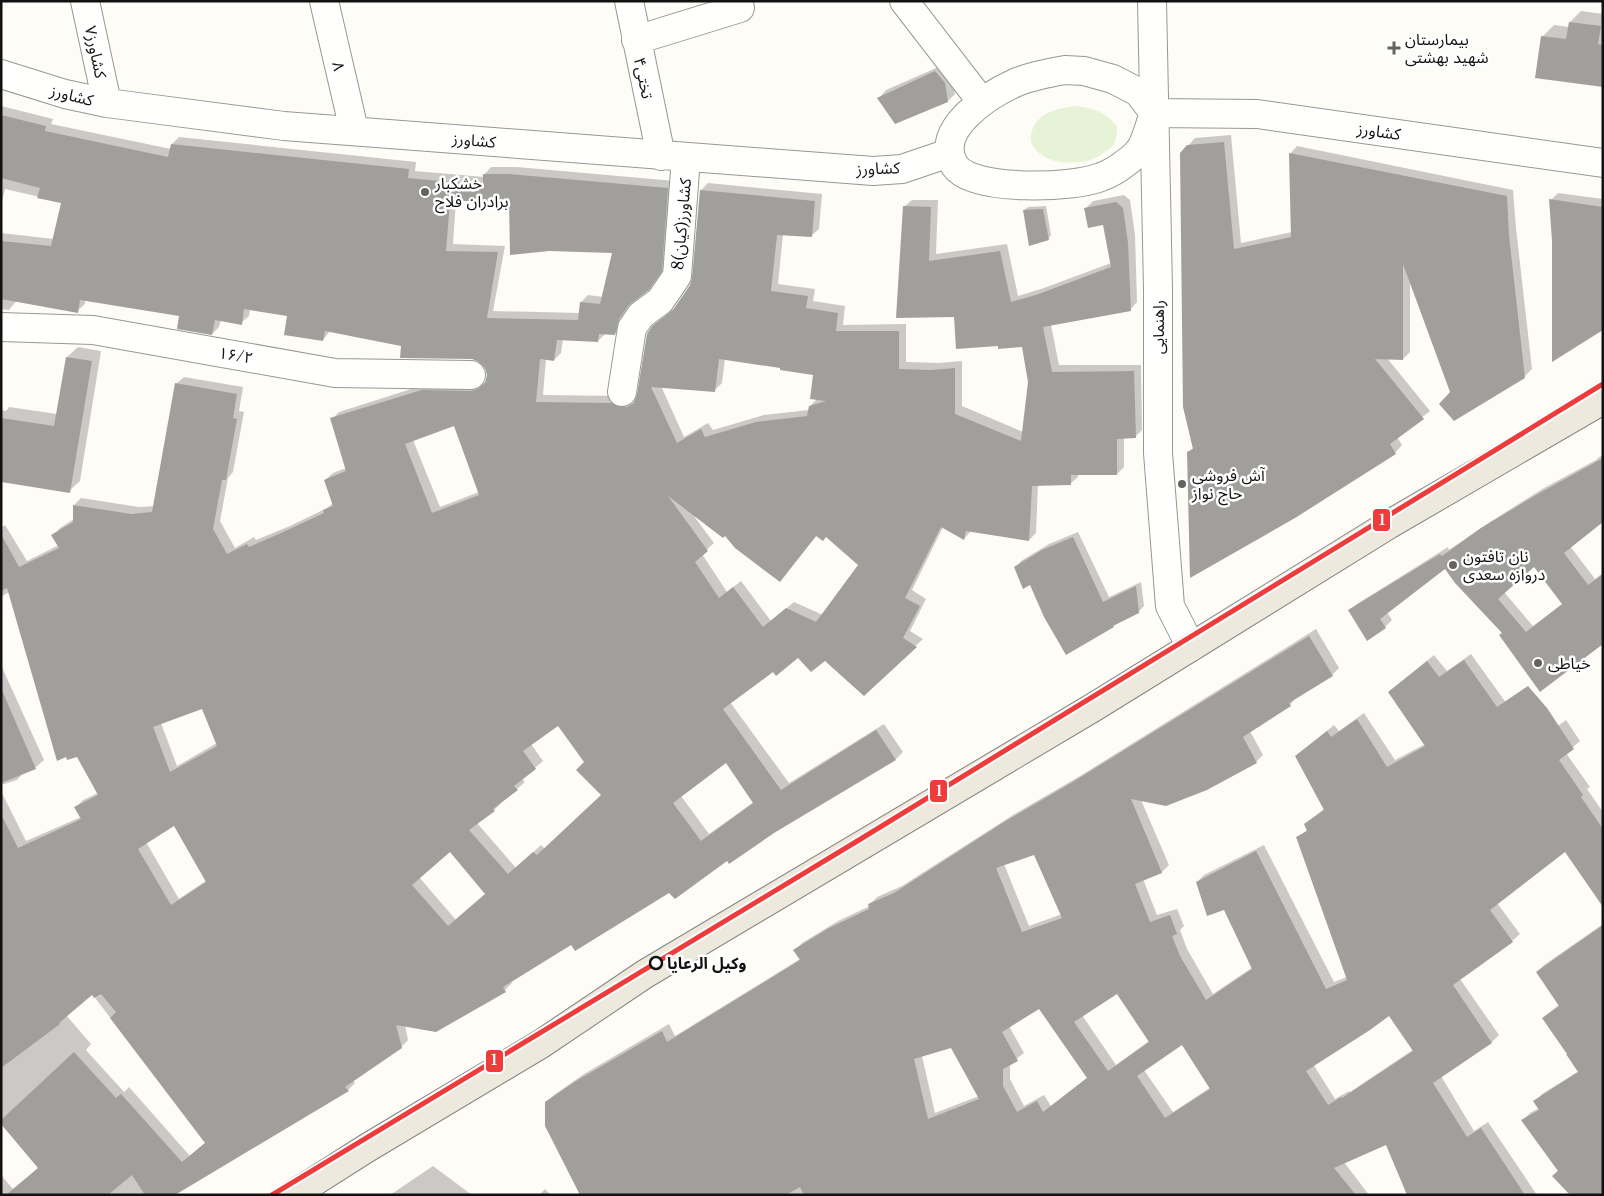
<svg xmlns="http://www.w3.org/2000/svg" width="1604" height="1196" viewBox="0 0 1604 1196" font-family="'Libre Baskerville','Noto Sans Arabic',serif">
<rect width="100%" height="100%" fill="#fdfcf7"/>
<!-- green -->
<path fill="#e7f3d7" d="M1075 106C1094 108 1105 112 1117 126 1117 143 1114 147 1099 156 1082 166 1044 166 1033 146 1030 141 1030 136 1032 131 1038 112 1057 109 1075 106Z"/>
<!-- shadow -->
<path fill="#0003" fill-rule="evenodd" d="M1581 11 1603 14V86L1537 76 1543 36 1554 25 1569 27 1570 22Z
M943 65 952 75 955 94 948 101 879 98 886 90Z
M1 106 53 119 51 124 171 149 172 144 179 137 416 162 415 171 484 177V175L491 167H517L675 181 669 262 656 281 633 301 626 311 622 326 615 333H606L598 341 563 339 561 353 554 360 546 359 543 395 619 396 628 401 637 399 653 327 676 307 691 285 694 278 701 190 708 183 822 194 819 229 811 236 783 234 778 284 815 289 813 301 845 306 843 325 906 324V362L939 363 962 361V406L1023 432 1029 382 1023 346 999 345 955 316 898 317 904 207 912 200H938L936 254 1007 244 1018 296 1044 288 1111 263 1104 224 1086 208 1093 201 1124 195 1130 200 1135 235 1137 302 1130 310 1051 325 1059 365H1141L1142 430 1135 437 1124 438V467L1117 474H1078V477L1070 484H1038L1036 533 1029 540 971 531 964 539 943 527 912 590 926 599 910 631 923 639 864 694 825 660 798 656 773 670 730 702 789 783 884 724 903 752 896 759 727 860 571 944 510 981 512 983 505 990 405 1025 408 1040 401 1047 353 1080 355 1083 348 1090 173 1195H1V1175L13 1189 39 1168 1 1122V791L26 841 81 817 76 807 83 800 98 793 9 592 1 597V528L5 525 27 561 59 545 53 536 60 528 74 519V505L81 498 139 507 155 506 176 384 184 377 243 387 239 411 244 412 233 472 228 478 220 521 235 548 254 537 256 540 290 526 327 508 333 503 325 480 333 473 346 468 332 419 339 412 430 383 479 384 486 382 488 376 485 366 480 361 472 358 330 331 323 340 289 315 250 309 249 316 241 323 221 320 219 327 212 334 181 315 85 299V304L77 311 17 300 9 310 1 309V233L54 239 62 202 5 189 1 205ZM456 200H510L549 250 613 252 603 297 588 295 581 302 580 313 493 311 505 246 453 244ZM725 359 781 367 814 374 817 399 810 406 809 410 764 415 713 430 708 423 684 437 661 386 714 391 722 383ZM454 425 479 492 440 507 413 440ZM694 516 725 535 780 581 817 535 826 536 860 564 823 615 794 602 771 621 741 581 727 592 702 554 714 543ZM202 707 217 743 177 766 161 723ZM559 724 585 762 602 795 545 849 541 845 516 868 477 823 494 810 501 803V802L517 789 525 782 522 779 543 761 531 744ZM726 761 754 802 709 834 681 796ZM174 824 207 880 179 899 146 842ZM450 850 487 893 456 920 419 877ZM92 994 206 1142 190 1156 129 1087 124 1092 86 1050 91 1044 66 1015Z
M1231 135 1241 243 1292 232 1290 154 1297 146 1513 190 1516 228 1532 369 1524 377 1451 392 1410 280V352L1403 359 1387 358 1430 411 1397 437 1402 445 1395 453H1188L1194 447 1188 146 1195 138Z
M1558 193 1603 199V329L1553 241 1551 200Z
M1046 206 1051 235 1048 239 1024 210 1028 207Z
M78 347 101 351 80 481 69 491 1 481V410L6 411 9 407 57 414 67 357Z
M1603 454V520L1570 546 1595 579 1603 573V643L1503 633 1445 567 1387 612 1392 620 1385 627 1350 611 1357 604 1448 547 1449 550 1490 522 1544 488 1596 460ZM1534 565 1563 604 1533 626 1504 592Z
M1078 532 1109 597 1141 582 1144 606 1138 612 1118 622 1113 626 1031 583 1016 567 1021 561 1049 544Z
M1316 629 1339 668 1332 675 1297 696 1290 705 1250 731 1263 755 1256 762 1141 800 1169 865 1162 872 1143 879 1157 915 1177 909 1184 926 1180 930 1187 949 1213 994 1253 967 1225 909 1197 882 1204 875 1264 845 1334 982 1347 977 1298 838 1308 829 1305 824 1325 808 1296 756 1334 725 1339 731 1364 713 1395 760 1425 744 1389 692 1434 655 1447 671 1471 654 1512 711 1497 769 1566 720 1580 741 1566 753 1590 787 1587 789 1603 812V905L1565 850 1497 903 1520 934 1512 941 1460 979 1499 1035 1492 1042 1441 1076 1474 1131 1488 1122 1537 1195H1408L1387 1144 1344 1162 1369 1195H581L546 1102 554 1095 584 1074 669 1024 675 1036 800 959 795 950 802 943 838 921 870 906V904L877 897 902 886 1013 815 1080 776ZM1035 853 1062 914 1029 926 1004 864ZM1118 992 1149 1041 1116 1065 1082 1015ZM1040 1007 1088 1077 1051 1106 1044 1095 1024 1106 1010 1079V1064L1024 1053 1009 1026ZM1389 1015 1414 1049 1350 1092 1349 1091 1335 1099 1313 1064ZM1182 1043 1211 1087 1173 1112 1144 1070ZM952 1047 979 1096 935 1113 922 1056Z
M1 665 44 760 36 767 24 772 17 780 1 785Z
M1603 924V1182L1553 1176 1559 1170 1523 1120 1530 1113 1539 1108 1535 1101 1542 1094 1579 1071 1543 1018 1560 1004 1537 972 1544 965Z
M433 1166 472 1195H390Z
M545 1189 551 1195H539Z"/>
<!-- building -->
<path fill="#a19f9c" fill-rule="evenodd" d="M1569 22 1601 26 1598 44 1603 45V87L1535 78 1541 36 1566 39Z
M935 71 945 83 948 102 895 124 877 98Z
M1 115 46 126 45 131 168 157 171 144 409 169 408 178 483 185V174H509L668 188 662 271 649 290 628 306 619 319 615 335 599 334 598 342 557 340 554 361 540 359 536 402 611 403 620 407H627L634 403 637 394 647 334 652 326 673 310 690 285 692 278 700 190 815 201 812 237 777 235 771 291 808 296 806 308 838 313 836 331H899V369L931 370 955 368V414L1021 441 1028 382 1022 347 998 349V346L956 349 954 317 896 318 903 206 931 207 929 261 1000 251 1011 302 1036 295 1111 267 1103 225 1088 228 1084 208 1116 202 1123 208 1128 243 1131 311 1043 327 1052 372 1134 371 1136 438 1117 439V475H1071V485L1032 486 1029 541 966 531 964 540 941 527 905 598 920 606 903 638 917 647 864 696 825 661 811 672 798 658 776 676 773 672 723 709 781 790 876 730 896 760 774 833 729 864 727 861 675 899 669 893 575 951 571 945 503 987 506 992 436 1032 396 1025 402 1048 345 1087 349 1091 175 1195H145L132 1175 108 1195H6L38 1168 1 1124V1120L74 1052 116 1098 121 1094 182 1162 205 1143 110 1018 116 1012 101 994 94 998 92 995 59 1023 60 1024 1 1068V814L18 848 81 819 74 807 98 795 77 757 67 760 66 757 57 761 7 588 1 591V534L19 567 59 548 51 535 73 522V505L131 514 152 512 175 383 237 394 233 418 237 419 226 480H222L213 529 227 554 247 544 249 547 281 533 324 513 323 510 333 506 324 480 346 471 330 418 422 390 471 391 478 389 485 383 487 375 485 368 479 362 472 359 400 358 401 346 325 331 323 341 284 335 287 316 244 309 242 325 215 320 212 335 177 329 179 316 80 300 78 313 1 299V241L51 246 61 203 37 198 40 188 1 178ZM450 201H509L510 255 549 251 612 253 600 304 580 302 578 320 487 318 498 252 446 251ZM719 359 780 368V370L813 375 810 399 826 401 809 406 807 416 756 422 705 437 701 429 677 443 651 387 715 392ZM454 426 479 495 432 513 405 444ZM668 496 723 538 725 536 735 548 780 582 816 536 823 541 826 537 858 565 816 622 786 608 763 627 733 587 719 598 695 562 708 551ZM202 709 217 746 170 772 153 727ZM558 726 584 762 576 770 601 795 537 855 533 852 508 874 469 830 495 811 493 809 518 790 514 786 536 769 523 751ZM726 763 753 803 701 841 673 803ZM174 826 206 882 171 905 138 849ZM450 852 485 894 448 926 412 885Z
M1224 142 1234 249 1291 237 1289 153 1507 196 1509 236 1525 378 1454 421 1439 404 1450 392 1403 264V360L1375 359 1424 419 1390 444 1396 454 1295 518 1190 578 1187 452 1193 449 1183 407 1180 153 1187 145Z
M1549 199 1603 207V330L1552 362V241Z
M1043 209 1049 240 1029 246 1023 210Z
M66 357 92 361 70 493 1 482V418L54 426Z
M1603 458V522L1564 553 1588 585 1603 574V644L1540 692 1499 635 1502 633 1455 583 1445 569 1380 619 1386 628 1367 641 1348 610 1440 554 1442 556 1481 528 1536 495ZM1534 567 1562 604 1526 632 1498 599Z
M1073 537 1103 602 1136 586 1139 613 1113 626 1114 627 1066 655 1044 617 1030 585 1023 589 1014 567 1042 550Z
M1309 636 1333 676 1289 703 1291 706 1243 737 1257 763 1207 790 1166 806 1131 799 1162 873 1135 884 1150 922 1170 915 1177 934 1172 936 1180 956 1206 1000 1252 969 1224 910 1207 916 1196 882 1256 851 1326 989 1347 980 1296 837 1307 831 1304 824 1324 810 1295 756 1327 731 1331 737 1357 719 1387 767 1425 746 1388 692 1427 661 1439 677 1464 660 1497 707 1528 686 1547 708 1574 749 1559 760 1583 795 1581 797 1603 829V907L1565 852 1490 910 1513 942 1453 985 1492 1043 1433 1083 1467 1137 1481 1128 1525 1195H1407L1386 1145 1334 1168 1356 1195H804L800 1187 786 1195H580L545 1126V1102L576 1081 662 1031 667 1042 800 960 793 950 829 928 869 909 868 904 894 893 1004 822 1071 783ZM1034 855 1062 918 1022 932 996 868ZM1117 994 1149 1042 1108 1071 1074 1022ZM1039 1009 1087 1078 1043 1112 1037 1101 1017 1112 1003 1086V1069L1018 1061 1002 1032ZM1389 1016 1413 1051 1342 1098 1341 1097 1328 1105 1306 1071 1370 1030ZM1182 1045 1210 1089 1165 1118 1137 1076ZM951 1048 979 1099 928 1119 914 1059Z
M1 688 36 769 1 783Z
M1603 925V1195H1570L1552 1176 1558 1171 1521 1120 1539 1110 1533 1101 1578 1072 1566 1054H1567L1542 1018 1559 1006 1536 972Z"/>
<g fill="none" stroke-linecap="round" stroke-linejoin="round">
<defs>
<path id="minor" d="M85 1 107 103
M324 1 354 130
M629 1 661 156
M904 1 982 102
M1152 1 1158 289V453L1170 606 1191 647
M636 40 740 8
M1065 70 1084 71 1113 79 1138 92 1154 113C1150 124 1147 138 1141 148 1137 154 1130 160 1124 164 1118 169 1109 174 1101 177 1075 188 973 192 955 166 931 130 990 94 1017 82 1032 76 1048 73 1065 70Z
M1 74 65 94 107 103 284 126 873 171 902 169 949 153
M1154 113 1257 114 1603 163
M1 327 93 330 335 373 471 375
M622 392 632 328 641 315 660 301 677 276 686 158"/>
<path id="major" d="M293 1195 367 1148 541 1044 645 974 1094 707 1388 525 1603 400"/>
</defs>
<!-- minor casing -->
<use href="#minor" stroke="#979795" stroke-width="30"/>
<!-- major casing -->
<use href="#major" stroke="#858482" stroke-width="30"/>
<!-- minor -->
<use href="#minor" stroke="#fffffe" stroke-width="28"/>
<!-- major -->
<use href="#major" stroke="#ede9dc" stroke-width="28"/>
<defs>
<path id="metro-1" d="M272 1195 859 840 1603 384"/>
</defs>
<!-- metro-1 casing -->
<use href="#metro-1" stroke="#fff" stroke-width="9"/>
<!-- metro-1 -->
<use href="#metro-1" stroke="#ee3c3c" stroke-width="5"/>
</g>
<!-- markers -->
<g fill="#646362" stroke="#fff" stroke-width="2">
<path d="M1391.5 40.5h5v5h5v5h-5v5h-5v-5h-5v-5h5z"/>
<circle cx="425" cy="192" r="5"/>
<circle cx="1182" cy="484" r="5"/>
<circle cx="1453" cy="565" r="5"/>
<circle cx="1538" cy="663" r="5"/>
</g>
<circle fill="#fff" stroke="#111" stroke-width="2.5" cx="656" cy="963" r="6"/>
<g text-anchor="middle" stroke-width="5" stroke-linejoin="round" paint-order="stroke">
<!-- poi labels -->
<g font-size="16" fill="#111" stroke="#fff" text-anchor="start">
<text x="1405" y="45">بیمارستان<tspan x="1405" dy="18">شهید بهشتی</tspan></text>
<text x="435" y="189">خشکبار<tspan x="435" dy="18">برادران فلاح</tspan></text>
<text x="1192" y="481">آش فروشی<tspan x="1192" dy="18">حاج نواز</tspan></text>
<text x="1463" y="562">نان تافتون<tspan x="1463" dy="18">دروازه سعدی</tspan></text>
<text x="1548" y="669">خیاطی</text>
</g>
<!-- street labels -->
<g font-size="16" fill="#111" stroke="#fff">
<text transform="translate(96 52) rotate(78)" y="6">۷کشاورز</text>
<text transform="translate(339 66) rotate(77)" y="6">۸</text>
<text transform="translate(644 78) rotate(78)" y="6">تختی۴</text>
<text transform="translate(72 95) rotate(14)" y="6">کشاورز</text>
<text transform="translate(1379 131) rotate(8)" y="6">کشاورز</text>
<text transform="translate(474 140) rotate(5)" y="6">کشاورز</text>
<text transform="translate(878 168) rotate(-2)" y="6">کشاورز</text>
<text transform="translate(681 224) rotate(-85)" y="6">8کشاورز(کیان)</text>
<text transform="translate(1158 327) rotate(-90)" y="6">راهنمایی</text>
<text transform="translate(236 355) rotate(10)" y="6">۱۶/۲</text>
</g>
<!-- stop labels -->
<g font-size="16" font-weight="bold" fill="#111" stroke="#fff" text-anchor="start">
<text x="667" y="969">وکیل الرعایا</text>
</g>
</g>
<g stroke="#fff" stroke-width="2">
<rect x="1372" y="508" width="19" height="24" rx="5" fill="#ee3c3c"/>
<rect x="929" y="779" width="19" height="24" rx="5" fill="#ee3c3c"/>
<rect x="485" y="1049" width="19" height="24" rx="5" fill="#ee3c3c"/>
</g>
<g font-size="14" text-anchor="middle" font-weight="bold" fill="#fff">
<text x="1382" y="525">1</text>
<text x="939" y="796">1</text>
<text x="494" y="1065">1</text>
</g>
<!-- border -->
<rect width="1604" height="1196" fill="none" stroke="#111111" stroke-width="5"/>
</svg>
